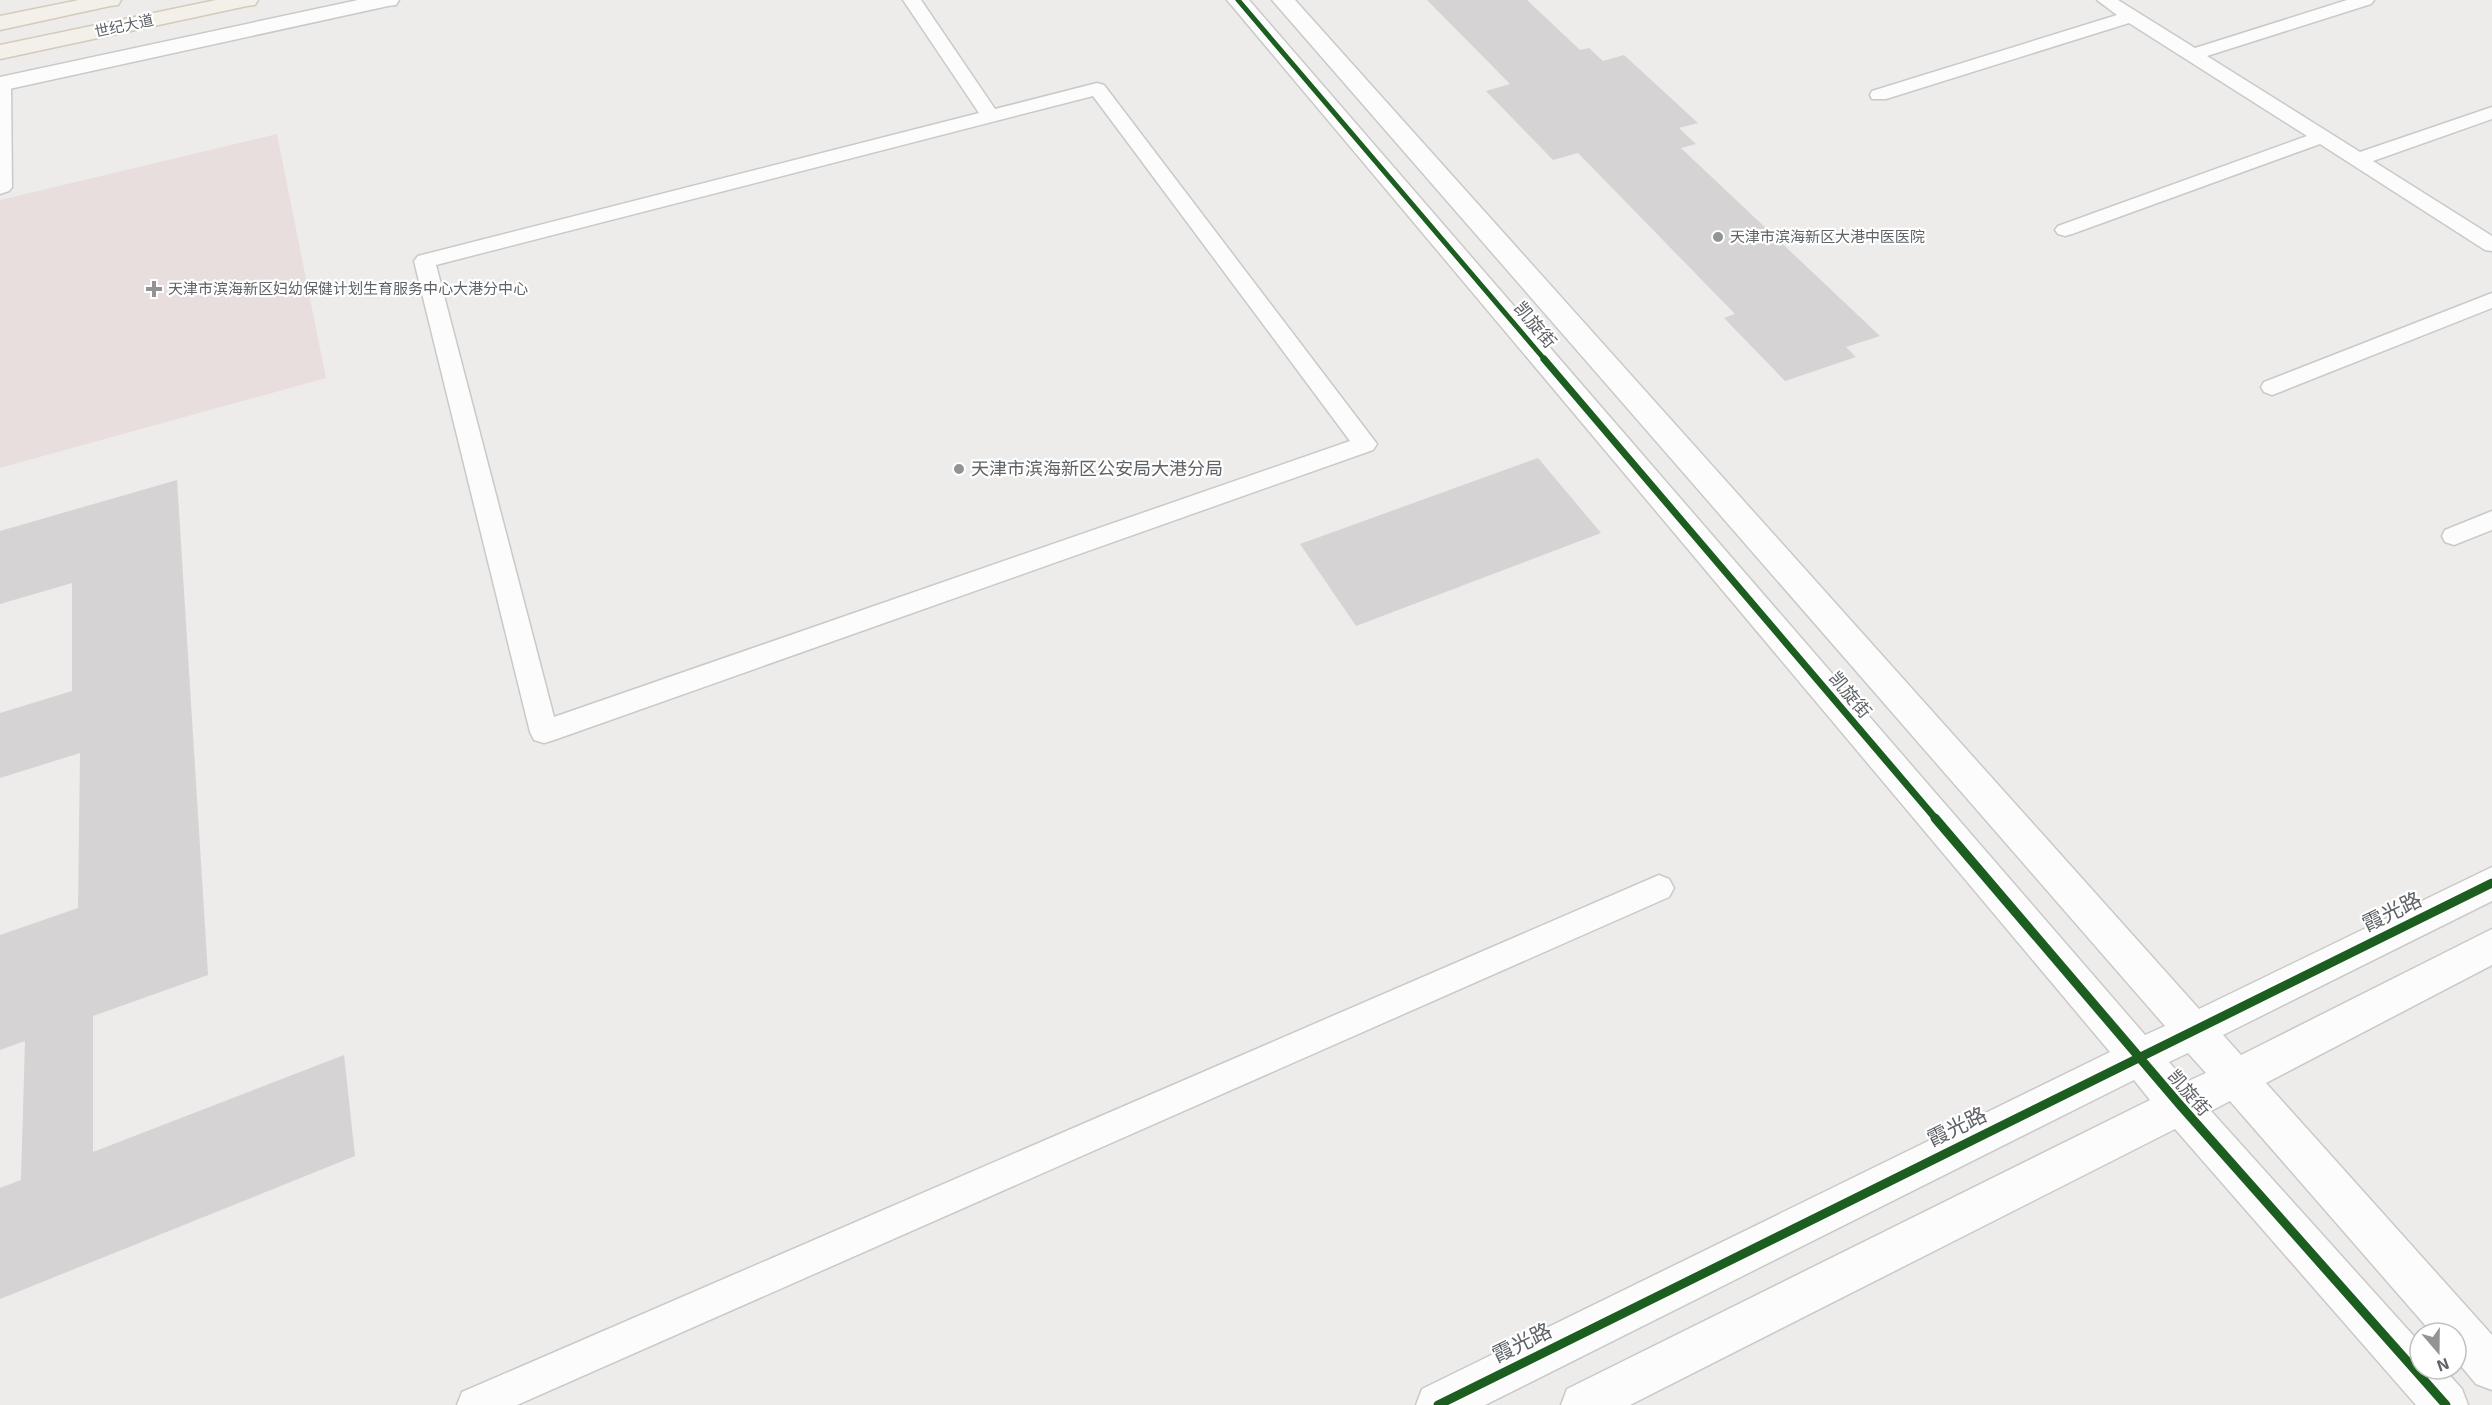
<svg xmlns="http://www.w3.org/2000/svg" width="2492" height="1405" viewBox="0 0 2492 1405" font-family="'Exo 2','Noto Sans SC',sans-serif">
<rect width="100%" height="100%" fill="#eeecea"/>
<!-- medical -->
<path fill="#e9dede" d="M277 134 326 378 0 468V200Z"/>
<!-- building -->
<path fill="#d5d3d3" d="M1427 0H1527L1580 50 1589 48 1603 61 1624 55 1698 123 1679 128 1696 144 1681 148 1880 336 1846 347 1856 357 1785 381 1724 318 1735 314 1578 153 1553 160 1486 91 1510 84Z
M1538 458 1601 533 1356 626 1300 544Z
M177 480 208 975 93 1016V1152L344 1055 355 1156 0 1299V1188L21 1180 25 1041 0 1050V935L78 908 80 753 0 778V713L72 691V583L0 604V531Z"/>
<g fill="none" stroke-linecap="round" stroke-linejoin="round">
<defs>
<path id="service" d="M903 0H921L995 109 1097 83 1104 85 1377 444 1373 450 554 740 544 743 534 740 530 732 414 261 418 256 979 113ZM1093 96 1350 441 554 717 436 265Z
M2097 0H2118L2195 48 2347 0H2374L2371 4 2207 56 2360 152 2492 107V119L2373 161 2492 236V251L2485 250 2320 144 2072 234 2065 236 2058 234 2055 230 2058 226 2307 136 2129 23 1886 99H1872L1870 95 1872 91 2117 15Z
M2 78 9 80 11 84 12 187 9 191 0 194V79Z
M2492 293V308L2280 392 2272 395 2264 392 2261 387 2264 382Z
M2492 511V530L2454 545 2445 542 2442 536 2445 530Z
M1659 875 1669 879 1674 888 1669 897 517 1405H457L462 1392Z"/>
<path id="tertiary" d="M1227 0H1249L2145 1035 2165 1026 1272 0H1295L2199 1009 2492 867V901L2223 1035 2241 1055 2492 929V965L2266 1083 2492 1335V1390L2476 1384 2456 1360V1333H2432L2230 1101 2211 1111 2420 1343V1369H2444L2462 1389 2468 1405H2416L2175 1129 1630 1405H1561L1567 1389 2150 1100 2134 1080 1485 1405H1416L1422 1389 2110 1052ZM2188 1053 2206 1073 2186 1082 2169 1062Z"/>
<path id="secondary" d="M358 0H399L396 5 388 6 0 91V77Z"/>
<path id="primary" d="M79 0H121L118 5 110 6 0 30V16Z
M216 0H258L255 5 247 6 0 59V45Z"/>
</defs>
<!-- service casing -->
<use href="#service" stroke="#c9c9c9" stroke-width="3"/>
<!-- tertiary casing -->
<use href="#tertiary" stroke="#c9c9c9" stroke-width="3"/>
<!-- secondary casing -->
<use href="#secondary" stroke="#c8c9c9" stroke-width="3"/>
<!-- primary casing -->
<use href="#primary" stroke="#d4caba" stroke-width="3"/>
<!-- service -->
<use href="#service" fill="#fcfcfc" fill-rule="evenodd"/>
<!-- tertiary -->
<use href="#tertiary" fill="#fcfcfc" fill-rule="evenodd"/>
<!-- secondary -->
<use href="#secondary" fill="#fcfcfc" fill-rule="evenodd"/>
<!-- primary -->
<use href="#primary" fill="#f3f0ea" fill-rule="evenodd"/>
<defs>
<path id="cycleway-far2" d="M1238 0 1545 360"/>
<path id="cycleway-far1" d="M1544 359 1936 819"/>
<path id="cycleway" d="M1935 818 2180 1105 2446 1405
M1438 1405 2492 883"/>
</defs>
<!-- cycleway-far2 casing -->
<use href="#cycleway-far2" stroke="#fff" stroke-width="8"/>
<!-- cycleway-far1 casing -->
<use href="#cycleway-far1" stroke="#fff" stroke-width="10"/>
<!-- cycleway casing -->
<use href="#cycleway" stroke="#fff" stroke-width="13"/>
<!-- cycleway-far2 -->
<use href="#cycleway-far2" stroke="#1b5e20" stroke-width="5"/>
<!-- cycleway-far1 -->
<use href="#cycleway-far1" stroke="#1b5e20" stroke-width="7"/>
<!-- cycleway -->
<use href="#cycleway" stroke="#1b5e20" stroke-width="9"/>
</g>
<!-- markers -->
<g fill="#919395" stroke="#fff" stroke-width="2">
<circle cx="1718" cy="237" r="6"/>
<path d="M151 280h6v6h6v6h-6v6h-6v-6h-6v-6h6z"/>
<circle cx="959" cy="469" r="6"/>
</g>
<g text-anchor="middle" stroke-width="4.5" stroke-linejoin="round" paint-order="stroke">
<!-- far-street labels -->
<g font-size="15" fill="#5f6367" stroke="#fff">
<text transform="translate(124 26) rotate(-12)" y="5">世纪大道</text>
</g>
<!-- far-poi labels -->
<g font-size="15" fill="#5f6367" stroke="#fff" text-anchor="start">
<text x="1730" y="242">天津市滨海新区大港中医医院</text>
<text x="168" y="294">天津市滨海新区妇幼保健计划生育服务中心大港分中心</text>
</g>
<!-- street labels -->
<g font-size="18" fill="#5f6367" stroke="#fff">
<text transform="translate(1535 325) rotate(50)" y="6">凯旋街</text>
<text transform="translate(1850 695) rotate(50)" y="6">凯旋街</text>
<text transform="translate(2189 1093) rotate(49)" y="6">凯旋街</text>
</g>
<!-- poi labels -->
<g font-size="18" fill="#5f6367" stroke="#fff" text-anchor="start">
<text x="971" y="475">天津市滨海新区公安局大港分局</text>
</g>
<!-- near-street labels -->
<g font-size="21" fill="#5f6367" stroke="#fff">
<text transform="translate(2392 912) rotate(-26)" y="7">霞光路</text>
<text transform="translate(1957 1127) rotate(-26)" y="7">霞光路</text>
<text transform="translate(1522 1343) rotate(-26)" y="7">霞光路</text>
</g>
</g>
<!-- north arrow -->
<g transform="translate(2438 1351) rotate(160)"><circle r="28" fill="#ffffff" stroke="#bfc1c2" stroke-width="1.5"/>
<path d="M0-4.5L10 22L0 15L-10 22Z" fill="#919395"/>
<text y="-9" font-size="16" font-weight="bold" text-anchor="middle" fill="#5f6367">N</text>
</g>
</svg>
